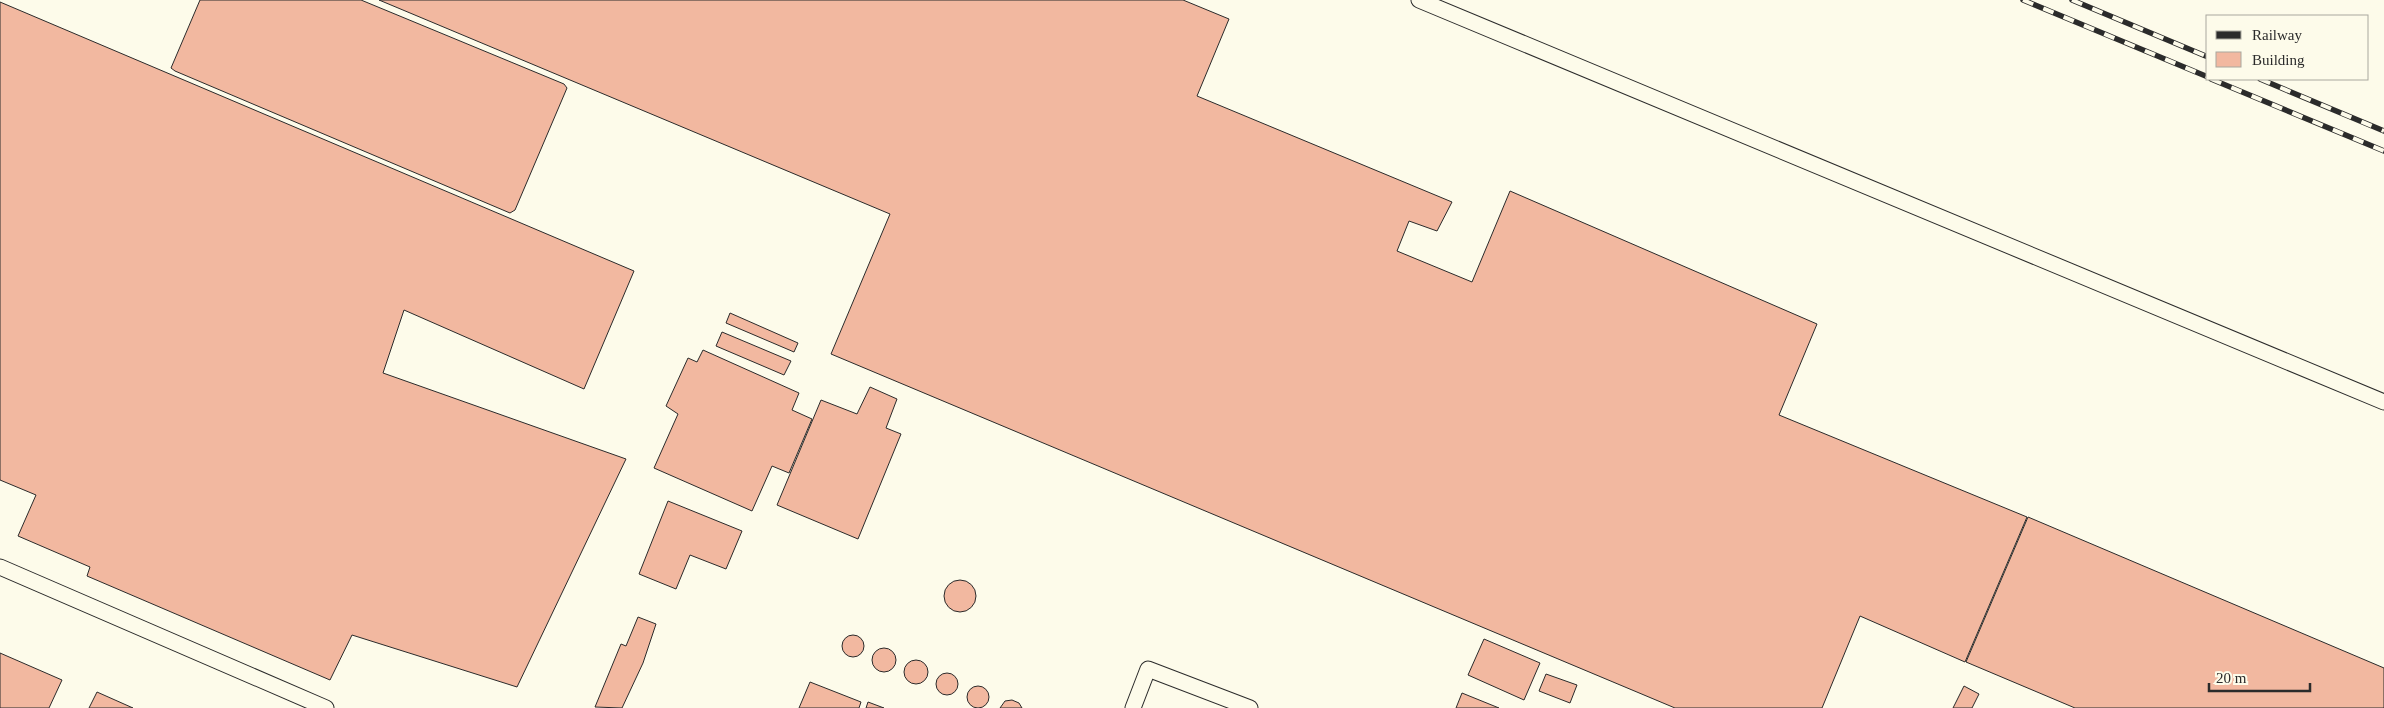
<svg xmlns="http://www.w3.org/2000/svg" width="2384" height="708" viewBox="0 0 2384 708" font-family="Georgia,serif">
<rect width="100%" height="100%" fill="#fdfbea"/>
<!-- building -->
<path fill="#f2b8a0" stroke="#2b2b2b" d="M200 0H361L564 84 567 88 515 210 510 213 175 71 171 68Z
M379 0H1183L1229 19 1197 96 1452 202 1437 231 1409 221 1397 251 1472 282 1510 191 1817 324 1779 415 2027 517 1965 662 1860 616 1822 708H1675L831 354 890 214Z
M0 2 634 271 584 389 404 310 383 373 626 459 517 687 352 635 330 680 87 576 90 567 18 536 36 495 0 480Z
M730 313 798 343 794 352 726 323Z
M722 332 791 361 784 375 716 346Z
M703 350 799 393 792 410 812 419 789 473 772 466 752 511 654 468 678 414 666 406 688 358 697 362Z
M870 387 897 399 886 428 901 434 858 539 777 505 821 400 857 414Z
M668 501 742 531 726 569 690 555 676 589 639 574Z
M2028 517 2384 668V708H2075L1966 662Z
M944 596a16 16 0 1 1 32 0a16 16 0 1 1-32 0Z
M638 617 656 624 643 663 622 708 595 707 621 644 626 646Z
M842 646a11 11 0 1 1 22 0a11 11 0 1 1-22 0Z
M1484 639 1540 663 1524 700 1468 675Z
M872 660a12 12 0 1 1 24 0a12 12 0 1 1-24 0Z
M0 653 62 680 49 708H0Z
M904 672a12 12 0 1 1 24 0a12 12 0 1 1-24 0Z
M936 684a11 11 0 1 1 22 0a11 11 0 1 1-22 0Z
M1546 674 1577 685 1570 703 1539 691Z
M810 682 861 702 859 708H799Z
M967 697a11 11 0 1 1 22 0a11 11 0 1 1-22 0Z
M1964 686 1979 694 1972 708H1953Z
M97 692 133 708H89Z
M1462 693 1499 708H1456Z
M1012 700 1019 703 1022 708H1000L1005 701Z
M868 702 884 708H866Z"/>
<g fill="none" stroke-linecap="round" stroke-linejoin="round">
<defs>
<path id="lane" d="M1419 0 2384 402
M0 567 326 708
M1133 708 1148 669 1250 708"/>
</defs>
<!-- lane casing -->
<use href="#lane" stroke="#2b2b2b" stroke-width="17"/>
<!-- lane -->
<use href="#lane" stroke="#fdfbea" stroke-width="15"/>
<defs>
<path id="rail" d="M2023 0 2208 77
M2072 0 2208 57
M2211 79 2384 151
M2260 79 2384 131"/>
</defs>
<!-- rail casing -->
<use href="#rail" stroke="#2b2b2b" stroke-width="5.5"/>
<!-- rail -->
<use href="#rail" stroke="#fdfbea" stroke-width="4" stroke-dasharray="11" stroke-linecap="butt"/>
</g>
<!-- legend -->
<rect x="2206" y="15" width="162" height="65" fill="#fdfbea" stroke="#a9a89e"/>
<rect x="2216" y="31" width="25" height="8" fill="#2b2b2b" stroke="#a9a89e"/>
<text x="2252" y="40" font-size="15" fill="#2b2b2b">Railway</text>
<rect x="2216" y="52" width="25" height="15" fill="#f2b8a0" stroke="#a9a89e"/>
<text x="2252" y="65" font-size="15" fill="#2b2b2b">Building</text>
<!-- scale -->
<path d="M2209 683v8h101v-8" fill="none" stroke="#2b2b2b" stroke-width="2.5"/>
<text x="2216" y="683" font-size="15" fill="#2b2b2b" stroke="#fdfbea" stroke-width="4" paint-order="stroke">20 m</text>
</svg>
